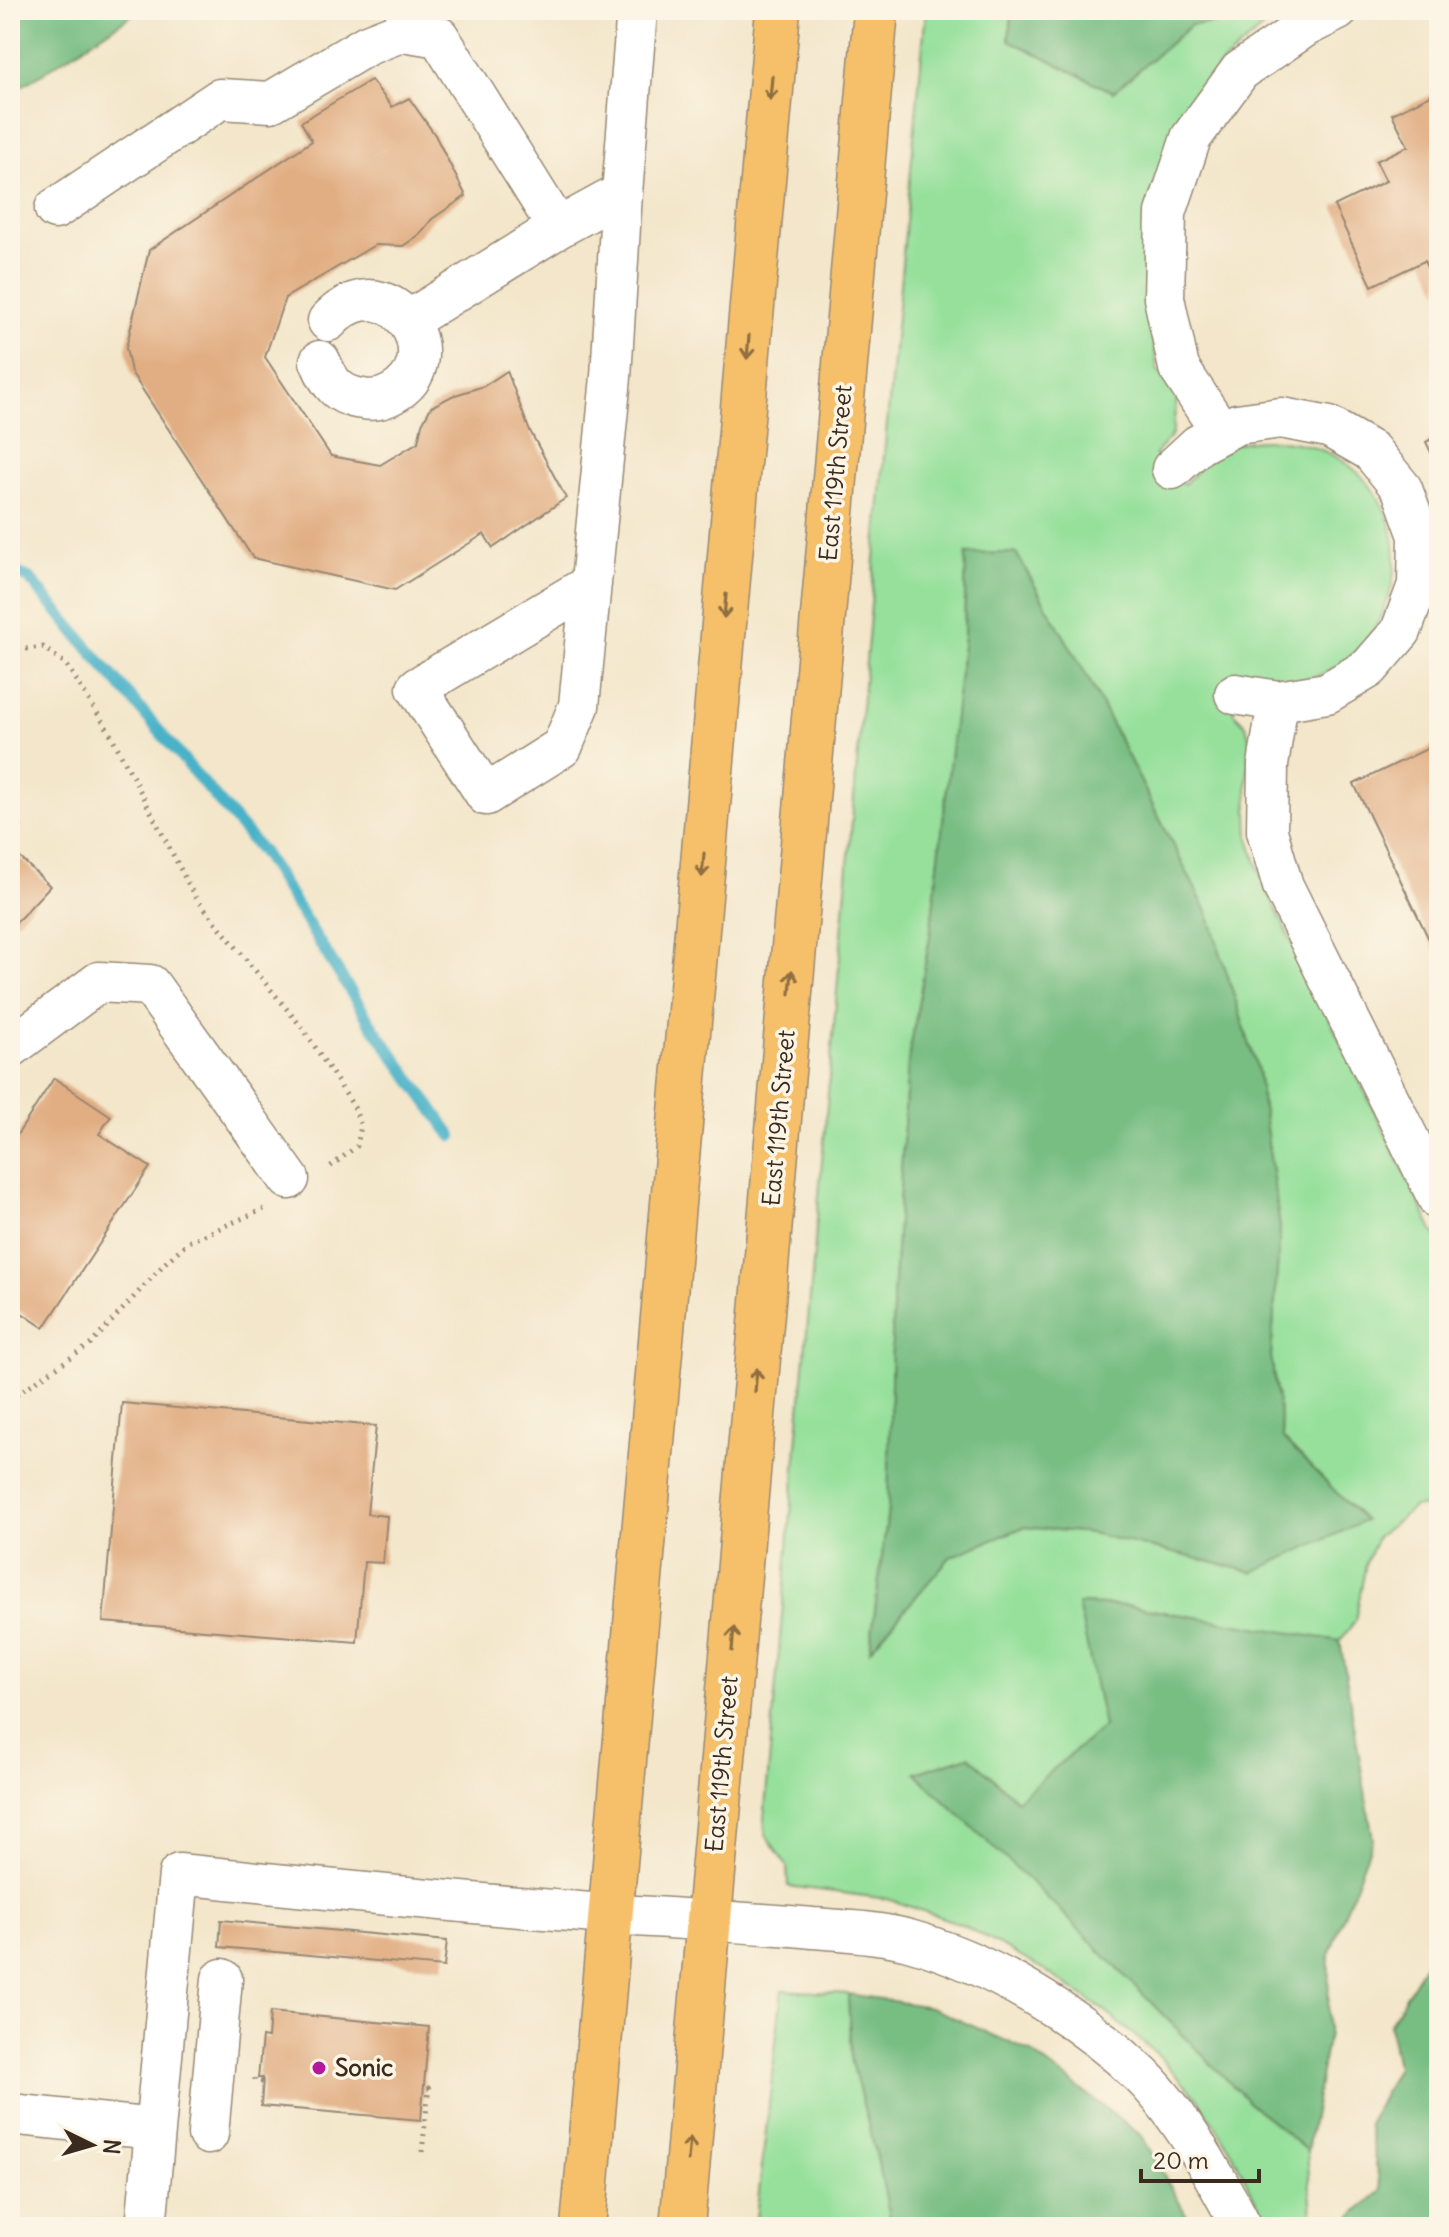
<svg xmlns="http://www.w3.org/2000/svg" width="1449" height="2237" viewBox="0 0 1449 2237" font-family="Delius,sans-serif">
<rect width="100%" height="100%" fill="#fcf5e5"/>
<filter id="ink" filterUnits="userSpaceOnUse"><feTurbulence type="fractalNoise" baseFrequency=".0125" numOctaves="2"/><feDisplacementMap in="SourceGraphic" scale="16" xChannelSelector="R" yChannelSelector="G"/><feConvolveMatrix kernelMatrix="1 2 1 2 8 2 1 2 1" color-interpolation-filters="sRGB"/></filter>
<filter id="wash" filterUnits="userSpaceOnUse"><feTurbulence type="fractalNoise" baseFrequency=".006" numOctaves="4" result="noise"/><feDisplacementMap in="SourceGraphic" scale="32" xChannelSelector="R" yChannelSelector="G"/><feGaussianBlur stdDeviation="1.8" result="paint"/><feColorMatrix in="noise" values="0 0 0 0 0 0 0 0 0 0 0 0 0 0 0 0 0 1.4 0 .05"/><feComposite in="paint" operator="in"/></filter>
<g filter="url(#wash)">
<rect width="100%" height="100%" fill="#f3e6ca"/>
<!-- green -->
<path fill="#96e09b" stroke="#68855c" stroke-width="2" fill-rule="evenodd" d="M926 10H1012L1009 40 1113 92 1191 25 1276 16 1220 65 1169 143 1144 219V270L1157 369 1177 398 1172 434 1155 455 1184 484C1195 474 1206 458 1219 451 1243 437 1272 439 1297 443 1378 458 1416 539 1383 612 1370 640 1350 663 1320 675 1304 682 1285 687 1267 682 1259 680 1251 676 1244 673L1233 712 1246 725 1250 742 1247 785 1249 838 1264 885 1433 1231 1439 1239V1506L1414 1507 1377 1537 1366 1563 1355 1621 1340 1641 1128 1606 1079 1604 1104 1726 1017 1801 969 1756 916 1773 1058 1908 1248 2101 1307 2151 1313 2227H1269L1231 2150 1198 2099 1156 2053 1102 2009 1043 1969 961 1924 888 1899 788 1886 787 1866 766 1835 764 1820 886 434ZM1016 553 1088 678 1208 914 1258 1071 1280 1228 1271 1357 1283 1439 1364 1521 1252 1572 1091 1533 1024 1527 950 1557 870 1648 888 1510 893 1299 908 1062 930 936 964 637 966 554Z
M782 1990 848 1994 851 2058 880 2169 892 2227H755Z"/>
<!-- forest -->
<path fill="#78be83" stroke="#5a7450" stroke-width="2" d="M10 10H140L10 94Z
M1012 10H1284L1276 16 1191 25 1113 92 1009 40Z
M1016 553 1088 678 1208 914 1258 1071 1280 1228 1271 1357 1283 1439 1365 1521 1253 1572 1091 1533 1024 1527 950 1557 870 1650 888 1510 893 1299 908 1062 930 936 964 637 966 554Z
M1078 1604 1128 1606 1340 1641 1373 1839 1329 1955 1328 2034 1307 2151 1248 2101 1058 1908 915 1773 969 1756 1017 1800 1104 1726Z
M1439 1833V2227H1340L1381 2190 1368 2124 1397 2067 1389 2025 1432 1952Z
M848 1994 930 2007 1031 2052 1142 2136 1193 2227H892L880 2169 851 2058Z"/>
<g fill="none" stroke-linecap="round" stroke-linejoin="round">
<!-- stream -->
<path stroke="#49b2c8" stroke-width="12" d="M10 570 29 578 263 853 371 1024 452 1136"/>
</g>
<g id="blocks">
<!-- building -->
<path fill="#e1ad82" d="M371 80 392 107 409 98 435 135 466 196 432 219 419 235 403 246 375 245 285 298 265 357 331 456 380 465 418 442 422 424 431 407 452 396 484 386 507 371 529 429 566 498 493 548 484 534 395 590 253 558 131 372 126 348 149 250 312 141 301 122Z
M1439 91V291L1424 261 1372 286 1334 206 1386 181 1376 161 1408 146 1392 114Z
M1439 435V469L1426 442Z
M1439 743V960L1354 784Z
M10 815 21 825 10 837Z
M10 848 50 886 10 929Z
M54 1078 111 1116 99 1134 150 1167 44 1328 10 1305V1146Z
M122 1403 376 1426 367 1514 387 1516 383 1563 364 1562 357 1642 103 1622Z
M221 1920 447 1941 444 1967 219 1947Z
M270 2012 429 2027 421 2120 261 2106 263 2078H258L262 2037 268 2038Z"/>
</g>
</g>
<g filter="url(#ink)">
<use href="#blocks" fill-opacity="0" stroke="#978874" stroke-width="2"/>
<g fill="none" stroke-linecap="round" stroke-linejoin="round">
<defs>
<path id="minor" d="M55 209 220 99 271 102 367 45 403 31 439 37 558 228 622 193
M408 321 558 228
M320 361C329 383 338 396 363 399 373 401 383 399 392 394 452 361 397 272 342 309 337 312 332 317 328 321
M1221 432 1179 368 1164 298 1166 213 1191 138 1240 71 1306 26 1338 10
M1172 469 1198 445 1237 424 1281 418 1329 427 1371 451 1402 489 1419 536 1418 585 1401 631 1369 668 1327 693 1278 701 1235 694
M591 584 417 688 486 795 562 747 579 706 611 377 622 193 637 10
M1278 701 1268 765 1267 831 1283 886 1439 1200
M10 1048 99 982 150 985 289 1179
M10 2114 155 2129
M208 2134 222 1979
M146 2227 179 1874C318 1888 456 1903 595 1913 668 1919 740 1921 813 1928 841 1930 882 1932 909 1940 991 1963 1081 2017 1142 2076 1182 2116 1216 2178 1242 2227"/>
<path id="major" d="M583 2227 778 10
M682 2227 876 10"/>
</defs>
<!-- minor casing -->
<use href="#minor" stroke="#978874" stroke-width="43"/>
<!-- major casing -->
<use href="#major" stroke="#978874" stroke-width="47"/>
<!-- path -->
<path stroke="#978874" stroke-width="5" stroke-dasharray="2 6" stroke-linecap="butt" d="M10 651 43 647 66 664 110 733 195 897 304 1030 354 1107 361 1126 357 1146 326 1170
M10 1399 91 1344 165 1263 188 1242 264 1209
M255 2078V2081L263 2082
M422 2152 429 2088H424"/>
<!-- minor -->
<use href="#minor" stroke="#fff" stroke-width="40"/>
<!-- major -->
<use href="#major" stroke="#f6c06b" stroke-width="44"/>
</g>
<!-- one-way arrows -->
<defs><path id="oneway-shaft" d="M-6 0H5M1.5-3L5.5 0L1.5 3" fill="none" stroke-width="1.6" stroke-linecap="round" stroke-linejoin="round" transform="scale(2)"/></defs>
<g stroke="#8f6e41">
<use href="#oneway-shaft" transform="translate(771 88) rotate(95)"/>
<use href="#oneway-shaft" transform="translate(748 347) rotate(95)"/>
<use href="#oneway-shaft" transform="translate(725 606) rotate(95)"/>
<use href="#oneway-shaft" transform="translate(703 865) rotate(95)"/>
<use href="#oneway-shaft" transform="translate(791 982) rotate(-85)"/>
<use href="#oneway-shaft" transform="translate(756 1380) rotate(-85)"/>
<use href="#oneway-shaft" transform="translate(733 1639) rotate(-85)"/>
<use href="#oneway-shaft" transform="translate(689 2149) rotate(-85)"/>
</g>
</g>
<!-- markers -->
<circle fill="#b5179e" stroke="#fcf5e5" stroke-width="3" cx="319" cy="2068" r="8"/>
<g text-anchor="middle" stroke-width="7" stroke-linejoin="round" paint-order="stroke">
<!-- street labels -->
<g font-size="24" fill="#3b2a1e" stroke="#fcf5e5">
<text transform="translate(836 473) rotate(-85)" y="8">East 119th Street</text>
<text transform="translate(779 1118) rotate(-85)" y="8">East 119th Street</text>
<text transform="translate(722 1764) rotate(-85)" y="8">East 119th Street</text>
</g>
<!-- poi labels -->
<g font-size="24" font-weight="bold" fill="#3b2a1e" stroke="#fcf5e5" text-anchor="start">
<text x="335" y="2076">Sonic</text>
</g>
</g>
<!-- margin -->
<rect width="1449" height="2237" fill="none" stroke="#fcf5e5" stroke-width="40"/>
<!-- north arrow -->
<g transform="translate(92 2145) rotate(95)" stroke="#fcf5e5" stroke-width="6" paint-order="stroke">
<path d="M0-6L14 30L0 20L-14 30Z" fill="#3b2a1e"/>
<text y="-12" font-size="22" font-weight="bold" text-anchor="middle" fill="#3b2a1e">N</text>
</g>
<!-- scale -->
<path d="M1141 2169v12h118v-12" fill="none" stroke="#3b2a1e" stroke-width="4"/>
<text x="1153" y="2169" font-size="24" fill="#3b2a1e" stroke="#fcf5e5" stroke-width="6" paint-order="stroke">20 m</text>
</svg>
